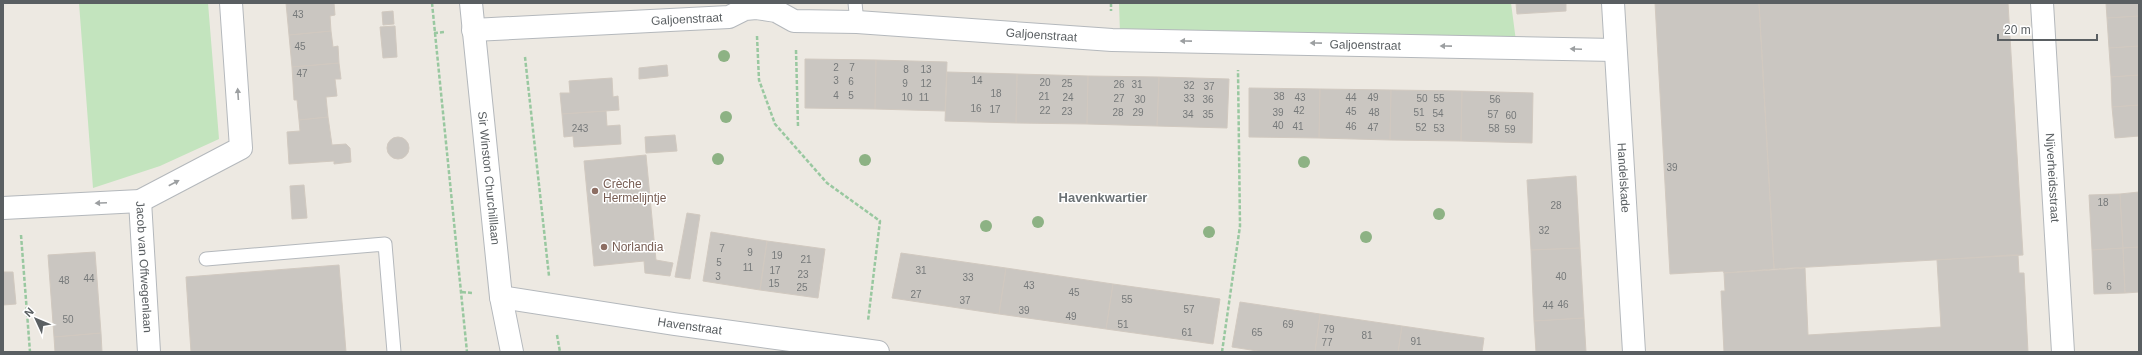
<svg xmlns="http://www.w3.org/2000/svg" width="2142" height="355" viewBox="0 0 2142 355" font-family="Helvetica,sans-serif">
<rect width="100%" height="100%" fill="#ede9e2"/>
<!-- green -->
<path fill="#c3e4be" d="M79 3H208L219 139 160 166 93 188Z
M1119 3H1511L1516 41 1120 34Z"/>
<!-- building -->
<path fill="#cac6c1" stroke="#d1c9c0" d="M286 3H334L335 15 330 16 331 31 289 35Z
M1516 3H1566V11L1517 14Z
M1655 3H1759L1774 269 1724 273 1723 271 1670 274Z
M1759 3H2008L2023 255 1774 269Z
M2106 3H2139V16L2107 18Z
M393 11 394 24 383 25 382 12Z
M2139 16V46L2109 48 2107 18Z
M395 26 397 57 383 58 380 27Z
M331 31 333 47 338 46 339 63 292 67 289 35Z
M2139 46V75L2111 77 2109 48Z
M805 59 876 60 875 109 805 108Z
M876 60 947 62 945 111 875 109Z
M339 63 341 79H335L337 96 326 97 328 117 299 120 297 100H294L292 67Z
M667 65 668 76 639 79V68Z
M947 72 1017 74 1016 123 945 121Z
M1017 74 1088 76 1087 124 1016 123Z
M2139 75V105L2112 107 2111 77Z
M1088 76 1159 77 1157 126 1087 124Z
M1159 77 1229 79 1227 128 1157 126Z
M612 78 613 97 618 96 619 110 562 114 560 93H570L569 81Z
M1249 88 1320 89 1319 138 1249 137Z
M1320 89 1391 90 1390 140 1319 138Z
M1391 90 1462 91 1461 141 1390 140Z
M1462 91 1533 93 1532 143 1461 141Z
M2139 105V136L2115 138 2112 107Z
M606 111 607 126 620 125 621 144 574 147 573 136 564 137 562 114Z
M328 117 332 145 346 144 350 148 351 162 334 164V161L289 164 287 132 300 131 299 120Z
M675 135 677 151 646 153 645 137Z
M387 148a11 11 0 1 1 22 0a11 11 0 1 1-22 0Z
M646 155 656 260 673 263 670 276 645 273 644 261 594 266 584 161Z
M1576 176 1580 248 1531 250 1527 180Z
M304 185 307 218 292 219 290 186Z
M2139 192V247L2123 248 2120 194Z
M2120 194 2123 248 2092 250 2089 195Z
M687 213 700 215 690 279 675 277Z
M711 232 767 241 760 290 703 281Z
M767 241 825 249 818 298 760 290Z
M2139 247V292L2125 293 2123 248Z
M1580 248 1584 318 1534 321 1531 250Z
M2123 248 2125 293 2094 294 2092 250Z
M95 252 101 333 54 337 48 255Z
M901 253 1006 268 999 314 892 298Z
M2011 255H2018L2019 273H2024L2028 352H1724L1721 291H1725L1724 273 1805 268 1808 335 1941 327 1937 260Z
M339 265 346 352H191L186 277Z
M1006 268 1113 284 1106 329 999 314Z
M3 272H13L16 304 3 305Z
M1113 284 1220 299 1213 344 1106 329Z
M1240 302 1320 314 1315 352H1264L1232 347Z
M1320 314 1402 326 1398 352H1315Z
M1584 318 1586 352H1536L1534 321Z
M1402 326 1484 338 1482 352H1398Z
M101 333 102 352H55L54 337Z"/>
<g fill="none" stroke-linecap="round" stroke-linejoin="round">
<defs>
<path id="service" d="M855 3 857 22
M206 259 385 244 394 352"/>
<g id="minor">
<path id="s1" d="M1613 3 1634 352"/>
<path id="s2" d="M2042 3 2063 352"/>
<path id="s3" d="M473 30 729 17 745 9 756 8 776 11 794 21 857 22 1112 40 1615 50"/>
<path id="s4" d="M140 201 149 352"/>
<path d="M3 208 140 201 241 148 231 3"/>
<path id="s5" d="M501 297 674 324 878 352"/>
</g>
<g id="tertiary">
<path id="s6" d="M471 3 501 297 512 352"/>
</g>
</defs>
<!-- service casing -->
<use href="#service" stroke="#b4b8bc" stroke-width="15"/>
<!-- minor casing -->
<use href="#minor" stroke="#b4b8bc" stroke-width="24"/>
<!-- tertiary casing -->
<use href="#tertiary" stroke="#b4b8bc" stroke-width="24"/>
<!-- path -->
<path stroke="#99c8a0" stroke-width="2.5" stroke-dasharray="4 2" stroke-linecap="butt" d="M432 3 467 352
M1111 3V11
M434 33 445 32
M757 36 759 80 775 124 827 183 880 221 868 321
M796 50 798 126
M525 57 549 276
M21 235 30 352
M462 292 472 293
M557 335 560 352
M1222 352 1240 226 1238 70"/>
<!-- service -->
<use href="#service" stroke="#fff" stroke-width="13"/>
<!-- minor -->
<use href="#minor" stroke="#fff" stroke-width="22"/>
<!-- tertiary -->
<use href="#tertiary" stroke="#fff" stroke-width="22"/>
</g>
<!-- trees -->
<g fill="#8db284">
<circle cx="724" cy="56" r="6"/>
<circle cx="726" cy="117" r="6"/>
<circle cx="718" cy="159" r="6"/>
<circle cx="865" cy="160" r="6"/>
<circle cx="1304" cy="162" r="6"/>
<circle cx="1439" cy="214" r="6"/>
<circle cx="1038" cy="222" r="6"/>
<circle cx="986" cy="226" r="6"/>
<circle cx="1209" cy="232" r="6"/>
<circle cx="1366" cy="237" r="6"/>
</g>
<!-- one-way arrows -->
<defs><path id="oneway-solid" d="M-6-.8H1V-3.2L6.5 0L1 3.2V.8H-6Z"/></defs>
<g fill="#9c9fa1">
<use href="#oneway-solid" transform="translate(1186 41) rotate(-179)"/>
<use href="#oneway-solid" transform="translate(1316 43) rotate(-179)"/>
<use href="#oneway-solid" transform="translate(1446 46) rotate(-179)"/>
<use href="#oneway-solid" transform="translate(1576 49) rotate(-178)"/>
<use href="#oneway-solid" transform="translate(238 94) rotate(-94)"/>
<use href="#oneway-solid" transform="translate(174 183) rotate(-28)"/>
<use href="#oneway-solid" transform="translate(101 203) rotate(177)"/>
</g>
<!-- markers -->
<g fill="#8d6e63" stroke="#fff" stroke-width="1.5">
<circle cx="595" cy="191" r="4"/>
<circle cx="604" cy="247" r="4"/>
</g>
<g text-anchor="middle" stroke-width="3" stroke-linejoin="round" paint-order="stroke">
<!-- number labels -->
<g font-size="10" fill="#76797a">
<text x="298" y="18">43</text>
<text x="300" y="50">45</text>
<text x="836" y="71">2</text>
<text x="852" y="71">7</text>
<text x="906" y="73">8</text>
<text x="926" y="73">13</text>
<text x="302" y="77">47</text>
<text x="836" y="84">3</text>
<text x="977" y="84">14</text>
<text x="851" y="85">6</text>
<text x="1045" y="86">20</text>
<text x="905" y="87">9</text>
<text x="926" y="87">12</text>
<text x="1067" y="87">25</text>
<text x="1119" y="88">26</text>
<text x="1137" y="88">31</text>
<text x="1189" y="89">32</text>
<text x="1209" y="90">37</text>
<text x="996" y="97">18</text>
<text x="836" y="99">4</text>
<text x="851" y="99">5</text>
<text x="1044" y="100">21</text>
<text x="1279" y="100">38</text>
<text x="907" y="101">10</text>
<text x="924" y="101">11</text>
<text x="1068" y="101">24</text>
<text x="1300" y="101">43</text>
<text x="1351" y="101">44</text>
<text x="1373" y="101">49</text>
<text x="1119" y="102">27</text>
<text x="1189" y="102">33</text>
<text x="1422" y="102">50</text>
<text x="1439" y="102">55</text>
<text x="1140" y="103">30</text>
<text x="1208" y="103">36</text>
<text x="1495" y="103">56</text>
<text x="976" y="112">16</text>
<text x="995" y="113">17</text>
<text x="1045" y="114">22</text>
<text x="1299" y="114">42</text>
<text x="1067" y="115">23</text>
<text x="1351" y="115">45</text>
<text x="1118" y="116">28</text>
<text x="1138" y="116">29</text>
<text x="1278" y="116">39</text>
<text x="1374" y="116">48</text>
<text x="1419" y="116">51</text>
<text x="1438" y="117">54</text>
<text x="1188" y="118">34</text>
<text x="1208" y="118">35</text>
<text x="1493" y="118">57</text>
<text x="1511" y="119">60</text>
<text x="1278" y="129">40</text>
<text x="1298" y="130">41</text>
<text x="1351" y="130">46</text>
<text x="1373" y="131">47</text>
<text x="1421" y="131">52</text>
<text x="580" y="132">243</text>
<text x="1439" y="132">53</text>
<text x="1494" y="132">58</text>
<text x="1510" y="133">59</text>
<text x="1672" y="171">39</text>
<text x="2103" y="206">18</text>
<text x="1556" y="209">28</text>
<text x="1544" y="234">32</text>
<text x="722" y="252">7</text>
<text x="750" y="256">9</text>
<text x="777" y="259">19</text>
<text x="806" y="263">21</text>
<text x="719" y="266">5</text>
<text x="748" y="271">11</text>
<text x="775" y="274">17</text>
<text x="921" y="274">31</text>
<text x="803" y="278">23</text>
<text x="718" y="280">3</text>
<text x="1561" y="280">40</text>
<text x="968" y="281">33</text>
<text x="89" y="282">44</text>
<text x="64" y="284">48</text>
<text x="774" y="287">15</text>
<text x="1029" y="289">43</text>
<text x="2109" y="290">6</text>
<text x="802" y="291">25</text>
<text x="1074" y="296">45</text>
<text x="916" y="298">27</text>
<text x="1127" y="303">55</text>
<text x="965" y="304">37</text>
<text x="1563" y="308">46</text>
<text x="1548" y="309">44</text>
<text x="1189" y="313">57</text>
<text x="1024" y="314">39</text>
<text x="1071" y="320">49</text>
<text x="68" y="323">50</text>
<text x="1123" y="328">51</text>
<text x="1288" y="328">69</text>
<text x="1329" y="333">79</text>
<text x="1187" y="336">61</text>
<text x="1257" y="336">65</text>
<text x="1367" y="339">81</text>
<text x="1416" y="345">91</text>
<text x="1327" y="346">77</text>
</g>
<!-- street labels -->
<g font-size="12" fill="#5a5f62" stroke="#fff">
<text dy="4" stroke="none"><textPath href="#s3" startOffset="214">Galjoenstraat</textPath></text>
<text dy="4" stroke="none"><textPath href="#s3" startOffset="574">Galjoenstraat</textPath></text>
<text dy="4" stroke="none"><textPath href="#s3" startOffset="898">Galjoenstraat</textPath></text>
<text dy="4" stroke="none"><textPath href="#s6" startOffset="176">Sir Winston Churchilllaan</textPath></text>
<text dy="4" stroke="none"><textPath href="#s1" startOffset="175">Handelskade</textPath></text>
<text dy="4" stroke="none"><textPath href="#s2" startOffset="175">Nijverheidsstraat</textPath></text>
<text dy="4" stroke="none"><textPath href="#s4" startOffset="66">Jacob van Offwegenlaan</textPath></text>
<text dy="4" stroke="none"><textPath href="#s5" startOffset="191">Havenstraat</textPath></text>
</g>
<!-- education labels -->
<g font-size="12" fill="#785e54" stroke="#fff" text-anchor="start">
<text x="603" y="188">Crèche<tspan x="603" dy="14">Hermelijntje</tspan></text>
<text x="612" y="251">Norlandia</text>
</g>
<!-- neighbourhood labels -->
<g font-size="13" font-weight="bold" fill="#6b7174" stroke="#fff">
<text x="1103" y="202">Havenkwartier</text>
</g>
</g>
<!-- border -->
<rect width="2142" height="355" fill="none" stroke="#5a5f62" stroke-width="8"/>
<!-- north arrow -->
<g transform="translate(36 319) rotate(314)" stroke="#ffffff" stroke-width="3" paint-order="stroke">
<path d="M0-3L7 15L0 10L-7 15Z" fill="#5a5f62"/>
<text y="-6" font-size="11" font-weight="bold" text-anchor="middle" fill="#5a5f62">N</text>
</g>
<!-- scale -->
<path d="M1998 34v6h99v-6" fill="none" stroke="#5a5f62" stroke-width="2"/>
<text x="2004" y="34" font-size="12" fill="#5a5f62" stroke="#ffffff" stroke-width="3" paint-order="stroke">20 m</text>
</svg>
